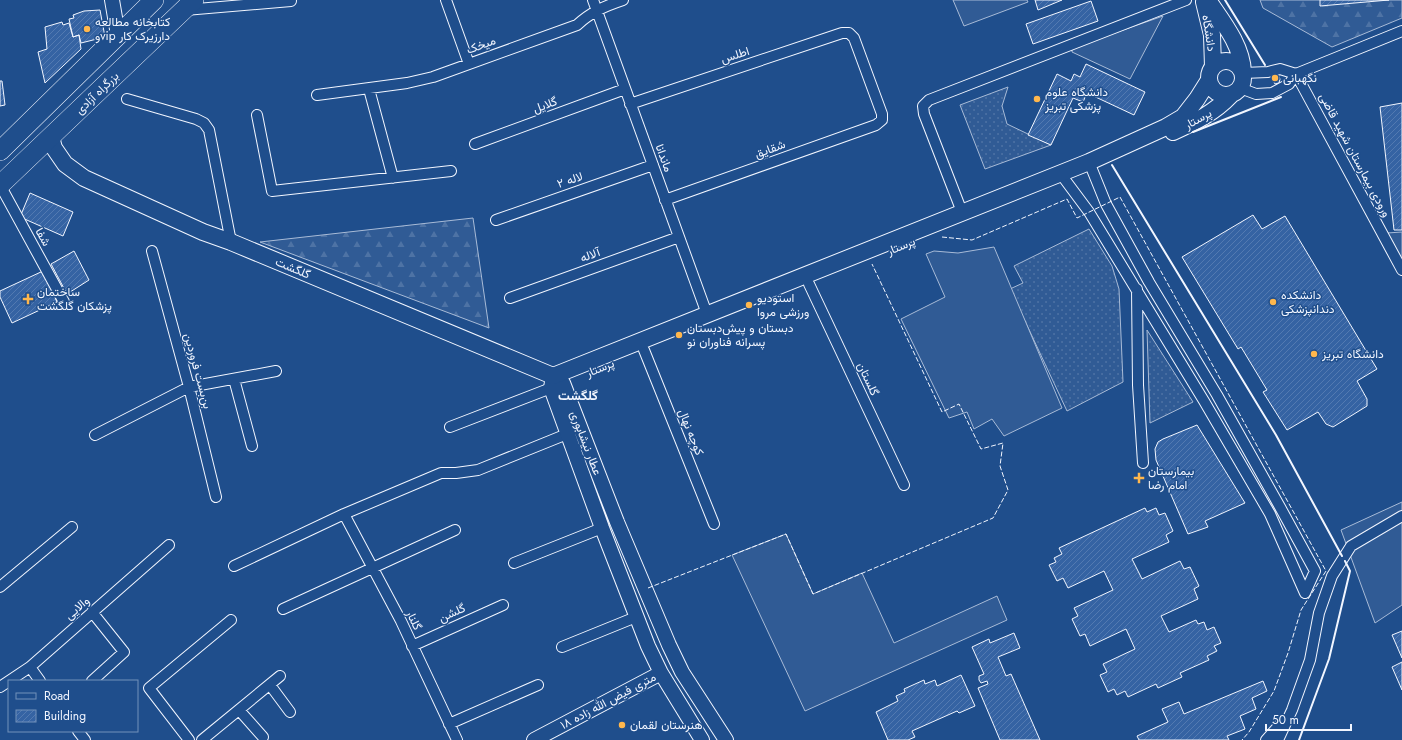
<svg xmlns="http://www.w3.org/2000/svg" width="1402" height="740" viewBox="0 0 1402 740" font-family="Jost,Vazirmatn,sans-serif">
<defs>
<pattern id="grass-dots" width="8" height="8" patternUnits="userSpaceOnUse"><rect width="8" height="8" fill="#305b95"/><path d="M2 2h.1M6 6h.1" fill="none" stroke="#4e73a5" stroke-width="1.8" stroke-linecap="round"/></pattern>
<pattern id="forest-firs" width="22" height="20" patternUnits="userSpaceOnUse"><rect width="22" height="20" fill="#305b95"/><path d="M5 1l3.5 6h-7zM16 11l3.5 6h-7z" fill="#4e73a5"/></pattern>
<pattern id="building-hatch" width="6" height="6" patternUnits="userSpaceOnUse"><rect width="6" height="6" fill="#3563a3"/><path d="M-1 1l2-2M0 6l6-6M5 7l2-2" fill="none" stroke="#537ab1"/></pattern>
</defs>
<rect width="100%" height="100%" fill="#1f4e8c"/>
<!-- grass -->
<path fill="url(#grass-dots)" stroke="#a8bbd7" d="M1008 87 1002 106 1007 124 1051 145 985 169 960 105Z
M1089 229 1112 266 1119 289 1123 382 1067 411 1010 289 1023 283 1014 266Z
M1147 330 1193 402 1150 423Z"/>
<!-- forest -->
<path fill="url(#forest-firs)" stroke="#a8bbd7" d="M1260 0H1402V18L1332 47 1263 8Z
M473 218 489 328 260 242Z"/>
<!-- built -->
<path fill="#305b95" stroke="#a8bbd7" d="M953 0H1027L1028 2 964 26Z
M1163 16 1130 79 1072 52V48Z
M1402 232V261L1387 233Z
M994 247 1062 408 1004 436 992 419 974 429 967 412 949 418 901 319 945 297 926 254 934 251 958 253Z
M1402 502V605L1375 623 1341 530Z
M786 534 813 594 862 573 894 643 997 596 1007 620 805 711 732 555Z"/>
<!-- building -->
<path fill="url(#building-hatch)" stroke="#f2f6ff" d="M1035 0H1062L1038 10Z
M1320 0H1389L1320 6Z
M1091 1 1098 21 1033 44 1026 24Z
M100 10 105 37 81 43 79 35 73 37 69 19 74 18 73 15 84 11Z
M62 22 63 25 69 23 73 37 79 35 81 49 45 83 38 52 47 49 45 27Z
M1086 64 1145 92 1134 115 1087 93 1083 102 1073 98 1051 145 1028 135 1057 74 1071 81 1074 74 1080 77Z
M1274 74 1278 75 1280 79 1279 83 1275 84 1271 76Z
M0 81H2L5 105 0 106Z
M1402 103V230H1394L1380 107Z
M30 193 73 212 63 236 20 217Z
M1253 215 1262 229 1285 216 1377 369 1357 381 1367 399V406L1333 427 1326 424 1318 412 1287 430 1263 392 1267 390 1241 347 1238 349 1182 257Z
M74 251 89 280 67 294 51 264Z
M43 271 57 302 12 323 0 297V291Z
M1197 425 1245 503 1205 521 1208 527 1188 534 1156 460 1155 449 1158 442 1163 439Z
M1145 508 1147 512 1156 508 1159 515 1165 513 1173 531 1166 535 1169 542 1132 559 1142 579 1180 561 1184 569 1190 567 1199 586 1194 589 1198 599 1161 616 1169 632 1196 620 1198 624 1204 622 1207 630 1214 627 1221 643 1214 646 1217 651 1207 656 1209 660 1180 673 1182 677 1158 688 1156 684 1128 697 1125 691 1117 695 1114 689 1108 692 1100 675 1107 672 1103 664 1135 649 1126 629 1090 646 1085 634 1080 636 1072 619 1078 616 1074 608 1113 590 1104 571 1068 588 1063 578 1057 581 1049 565 1056 562 1054 558 1062 554 1059 548Z
M1402 631V658L1392 635Z
M1014 633 1020 648 998 657 1006 676 1011 674 1040 740H1000L978 688 988 684 987 681 981 683 979 680V676L984 674 972 647 989 639 990 643Z
M1402 662V690L1392 667Z
M961 675 975 706 959 713 957 711 912 731 915 737 908 740H888L876 712 898 701 896 696 905 692 904 689 924 680 925 684 935 680 937 686Z
M1263 681 1267 691 1252 698 1256 709 1240 716 1245 729 1227 736 1229 740H1139L1137 736 1168 722 1162 709 1179 702 1184 714Z"/>
<g fill="none" stroke-linecap="round" stroke-linejoin="round">
<defs>
<path id="street" d="M446 0 469 64
M593 0 707 314
M185 10 291 1
M1243 73 1268 72 1280 69 1296 74
M1296 74 1402 270
M1240 88 1256 94 1272 93 1289 84 1296 74 1402 31
M369 89 393 178
M317 95 407 83 433 77 577 25C591 12 605 6 623 0
M127 99 196 119 204 123 209 130 231 242
M630 104 842 33H849L854 38 882 114V120L876 125 665 200
M257 115 272 191 451 171
M475 144 625 89
M1089 162 1106 204 1149 282 1217 395 1280 507 1315 571 1305 593
M1060 173 1089 212 1204 401 1270 514 1305 593
M0 185 64 302
M962 212 924 114 923 106 929 100 1186 0
M496 220 653 165
M152 251 189 387 216 497
M809 284 904 485
M1137 289 1138 385 1143 463
M510 298 679 237
M644 350 714 524
M234 379 252 446
M450 427 551 388
M95 435 189 387 276 371
M344 514 401 621 457 740
M514 563 602 528
M234 566 344 514 441 473H456L478 470 567 434
M0 587 72 527
M283 609 455 530
M412 646 503 605
M562 647 636 617
M30 667 40 681
M92 681 124 652 92 612
M270 685 290 712
M0 687 30 667 169 545
M239 710 263 737
M449 724 538 685
M78 731 85 740
M189 740 149 688 231 620
M202 740 280 676
M1266 740 1283 721
M1278 740 1292 710 1310 660 1319 613 1332 576 1351 546 1402 516"/>
<path id="secondary" d="M112 0 118 35
M534 740 661 673
M702 740 661 673 648 646 602 528 551 388 553 376 563 383 617 522 669 645 682 672 726 740"/>
<path id="primary" d="M1208 0C1222 21 1242 45 1243 72
M1204 2 1212 35 1213 67
M1209 78a17 17 0 1 1 34 0a17 17 0 1 1-34 0Z
M1173 132C1195 122 1214 113 1231 95
M51 137 54 148 65 164 84 178 203 232 231 242 553 376 1089 162 1166 127 1183 117 1197 99 1209 80"/>
<path id="highway" d="M0 151 154 0
M0 185 194 0"/>
</defs>
<!-- street casing -->
<use href="#street" stroke="#f2f6ff" stroke-width="12"/>
<!-- secondary casing -->
<use href="#secondary" stroke="#f2f6ff" stroke-width="16"/>
<!-- primary casing -->
<use href="#primary" stroke="#f2f6ff" stroke-width="18"/>
<!-- highway casing -->
<use href="#highway" stroke="#f2f6ff" stroke-width="20"/>
<!-- street -->
<use href="#street" stroke="#1f4e8c" stroke-width="10"/>
<!-- secondary -->
<use href="#secondary" stroke="#1f4e8c" stroke-width="14"/>
<!-- primary -->
<use href="#primary" stroke="#1f4e8c" stroke-width="16"/>
<!-- highway -->
<use href="#highway" stroke="#1f4e8c" stroke-width="19"/>
<!-- fence -->
<path stroke="#f2f6ff" stroke-width="1" stroke-dasharray="5 2" stroke-linecap="butt" d="M942 237 972 240 1067 199 1077 218 1120 197 1326 571 1301 610 1288 653 1274 691 1249 732 1242 740
M648 588 786 534 813 594 993 518 1008 490 1000 466 1003 443 981 449 959 404 942 412 872 264"/>
<!-- wall -->
<path stroke="#f2f6ff" stroke-width="2" d="M1225 0 1265 65
M1193 132 1281 97
M1112 165 1276 435 1342 556
M1299 740 1329 659 1350 571 1345 561"/>
</g>
<!-- markers -->
<g fill="#ffb74d" stroke="#1f4e8c" stroke-width="1.5">
<circle cx="87" cy="29" r="4"/>
<circle cx="1275" cy="78" r="4"/>
<circle cx="1037" cy="99" r="4"/>
<path d="M26 293h4v4h4v4h-4v4h-4v-4h-4v-4h4z"/>
<circle cx="1273" cy="302" r="4"/>
<circle cx="749" cy="305" r="4"/>
<circle cx="679" cy="335" r="4"/>
<circle cx="1314" cy="354" r="4"/>
<path d="M1137 472h4v4h4v4h-4v4h-4v-4h-4v-4h4z"/>
<circle cx="622" cy="725" r="4"/>
</g>
<g text-anchor="middle" stroke-width="3" stroke-linejoin="round" paint-order="stroke">
<!-- poi labels -->
<g font-size="12" fill="#f2f6ff" stroke="#1f4e8c" text-anchor="start">
<text x="95" y="26">کتابخانه مطالعه<tspan x="95" dy="14">وvip دارزیرک کار</tspan></text>
<text x="1283" y="82">نگهبانی</text>
<text x="1045" y="96">دانشگاه علوم<tspan x="1045" dy="14">پزشکی تبریز</tspan></text>
<text x="37" y="296">ساختمان<tspan x="37" dy="14">پزشکان گلگشت</tspan></text>
<text x="1281" y="299">دانشکده<tspan x="1281" dy="14">دندانپزشکی</tspan></text>
<text x="757" y="302">استودیو<tspan x="757" dy="14">ورزشی مروا</tspan></text>
<text x="687" y="332">دبستان و پیش‌دبستان<tspan x="687" dy="14">پسرانه فناوران نو</tspan></text>
<text x="1322" y="358">دانشگاه تبریز</text>
<text x="1148" y="475">بیمارستان<tspan x="1148" dy="14">امام رضا</tspan></text>
<text x="630" y="729">هنرستان لقمان</text>
</g>
<!-- street labels -->
<g font-size="12" fill="#f2f6ff" stroke="#1f4e8c">
<text transform="translate(1209 33) rotate(81)" y="4">دانشگاه</text>
<text transform="translate(481 45) rotate(-20)" y="4">میخک</text>
<text transform="translate(735 55) rotate(-18)" y="4">اطلس</text>
<text transform="translate(97 93) rotate(-44)" y="4">بزرگراه آزادی</text>
<text transform="translate(545 105) rotate(-20)" y="4">گلایل</text>
<text transform="translate(1198 119) rotate(-29)" y="4">پرستار</text>
<text transform="translate(770 149) rotate(-20)" y="4">شقایق</text>
<text transform="translate(1355 155) rotate(62)" y="4">ورودی بیمارستان شهید قاضی</text>
<text transform="translate(664 158) rotate(70)" y="4">ماندانا</text>
<text transform="translate(570 180) rotate(-19)" y="4">لاله ۲</text>
<text transform="translate(43 237) rotate(61)" y="4">شفا</text>
<text transform="translate(901 246) rotate(-22)" y="4">پرستار</text>
<text transform="translate(590 255) rotate(-20)" y="4">آلاله</text>
<text transform="translate(293 268) rotate(23)" y="4">گلگشت</text>
<text transform="translate(600 368) rotate(-22)" y="4">پرستار</text>
<text transform="translate(198 371) rotate(75)" y="4">بن‌بست فروردین</text>
<text transform="translate(868 379) rotate(65)" y="4">گلستان</text>
<text transform="translate(691 432) rotate(68)" y="4">کوچه نهال</text>
<text transform="translate(586 443) rotate(69)" y="4">عطار نیشابوری</text>
<text transform="translate(77 608) rotate(-41)" y="4">والایی</text>
<text transform="translate(452 613) rotate(-25)" y="4">گلشن</text>
<text transform="translate(414 620) rotate(64)" y="4">گلنار</text>
<text transform="translate(608 701) rotate(-28)" y="4">۱۸ متری فیض الله زاده</text>
</g>
<!-- neighbourhood labels -->
<g font-size="13" font-weight="bold" fill="#f2f6ff" stroke="#1f4e8c">
<text x="578" y="400">گلگشت</text>
</g>
</g>
<!-- legend -->
<rect x="8" y="680" width="130" height="52" fill="#1f4e8c" stroke="#7391ba"/>
<rect x="16" y="693" width="20" height="6" fill="#1f4e8c" stroke="#7391ba"/>
<text x="44" y="700" font-size="12" fill="#f2f6ff">Road</text>
<rect x="16" y="710" width="20" height="12" fill="url(#building-hatch)" stroke="#7391ba"/>
<text x="44" y="720" font-size="12" fill="#f2f6ff">Building</text>
<!-- scale -->
<path d="M1266 724v6h85v-6" fill="none" stroke="#f2f6ff" stroke-width="2"/>
<text x="1272" y="724" font-size="12" fill="#f2f6ff" stroke="#1f4e8c" stroke-width="3" paint-order="stroke">50 m</text>
</svg>
